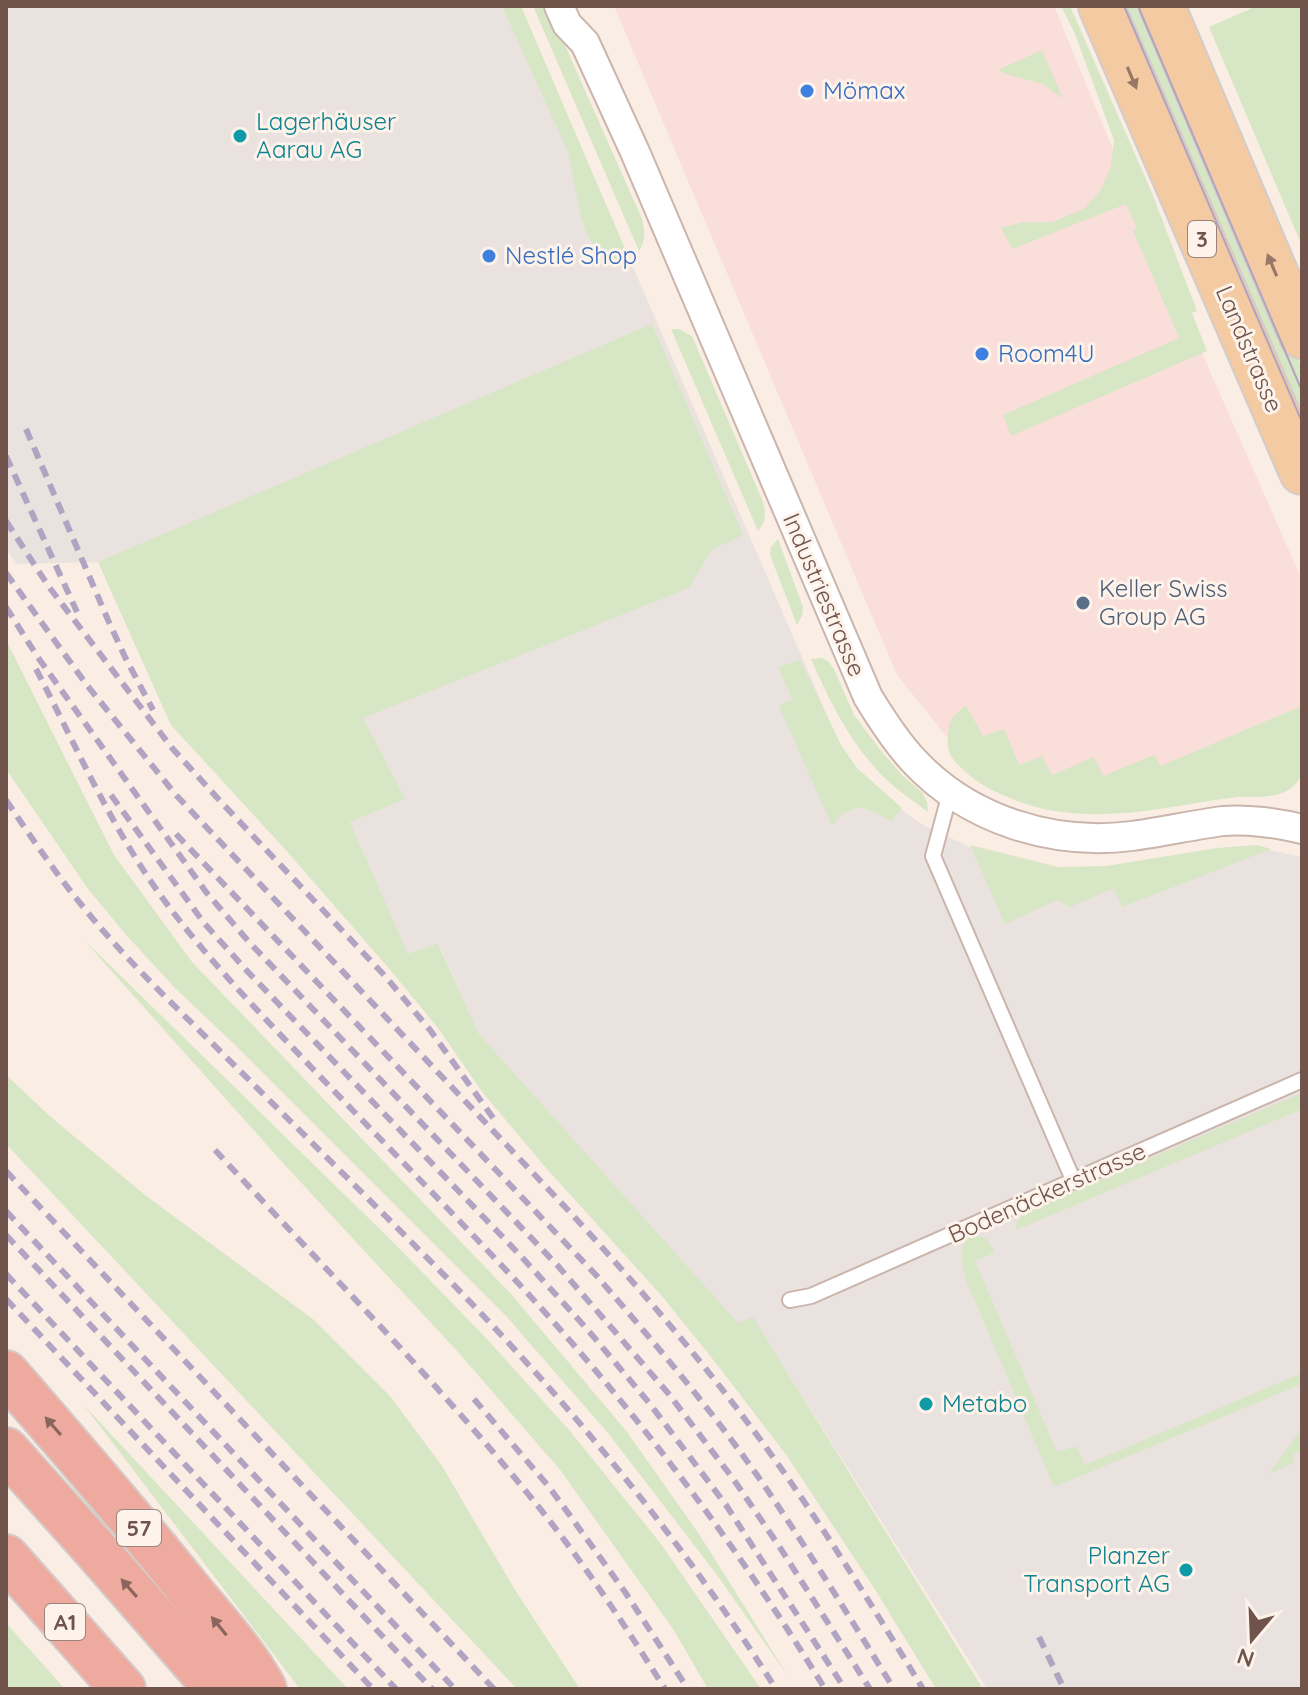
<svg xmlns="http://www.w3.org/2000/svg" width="1308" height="1695" viewBox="0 0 1308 1695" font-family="Quicksand,sans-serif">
<rect width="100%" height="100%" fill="#faeee4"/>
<!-- commercial -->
<path fill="#f9ded9" d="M614 6H1054L1126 181 1302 580V715L1062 802 959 752 897 675Z"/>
<!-- industrial -->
<path fill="#eae2de" d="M6 6H517L604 200 840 745 856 770 899 808 923 825 976 850 1058 869 1105 868 1256 847 1302 857V1689H987L753 1318 738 1324 479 1034 439 945 408 955 350 822 171 725 98 562 17 564 6 549Z"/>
<!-- green -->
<path fill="#d7e6c4" d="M502 6H521L628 256 619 260 610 258 593 244 587 234 581 217 568 152Z
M533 6H541L556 25 642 219C645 231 646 241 639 251Z
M1061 6H1070L1152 193 1197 311 1192 313 1207 351 1011 436 1003 415 1179 338 1133 231 1137 228 1126 204 1012 249 1001 228 1023 222H1053L1085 208 1101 190 1111 166 1114 140 1075 34Z
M1114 6H1147L1302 368V447Z
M1257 6H1302V246L1209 27Z
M1042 50 1063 99 1043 84 1009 75 998 70Z
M652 324 743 535 711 550 689 588 363 718 405 799 350 822 408 954 438 944 479 1034 738 1323 753 1317 983 1689H936L874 1588 787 1456 719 1367 661 1295 546 1168 483 1093 438 1028 392 972 283 847 171 725 98 562Z
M671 329H679L692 336 763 502C766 513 766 522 758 531Z
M778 539 803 607 802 616 797 625 770 555 771 547Z
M6 640 114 855 192 962 512 1295 627 1432 699 1534 790 1679 717 1575 608 1433 507 1317 234 1044 175 988 127 936 88 889 6 769Z
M821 658 828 661 834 669 854 715 882 752 903 776 922 792 927 802 928 812C918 804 907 797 897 789 856 755 832 707 811 659Z
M800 660 841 745 857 768 902 808 891 821C866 807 853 799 832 826L779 706 792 699 778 667Z
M966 706 983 736 1004 729 1019 765 1042 756 1052 775 1094 757 1103 776 1154 755 1161 766 1299 707 1302 712C1302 726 1305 770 1300 778 1285 801 1261 796 1239 797 1231 798 1223 799 1215 800 1149 811 1082 825 1017 801 1000 794 983 787 969 775 958 765 947 757 948 741 948 723 950 716 966 706Z
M970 845 1058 867 1106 866 1217 848 1257 845 1271 849 1122 907 1114 888 1070 907 1057 900 1005 924Z
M83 939 393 1242 486 1338 570 1431 661 1544 761 1689H708L673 1629 561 1471 458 1352 282 1162Z
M6 1075 52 1118 145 1195 314 1320 390 1396 442 1466 515 1590 580 1689H517L6 1144Z
M1302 1093V1109L1016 1230 1017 1221 1029 1210Z
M970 1234 986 1238 995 1252 975 1261 1057 1452 1076 1446 1085 1465 1302 1373V1384L1054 1487 966 1280C962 1263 957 1249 970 1234Z
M83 1404 348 1689H300Z
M1302 1428V1450L1294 1454 1293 1463 1269 1474Z
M6 1623 65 1689H6Z"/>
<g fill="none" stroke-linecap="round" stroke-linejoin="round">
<defs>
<path id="service" d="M950 793 933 856 1074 1182
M790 1300 811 1296 1302 1080"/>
<path id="minor" d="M559 6 567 24 585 43 635 152 868 697C882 720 896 742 914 761 969 820 1053 846 1132 836 1162 832 1193 825 1223 821 1247 819 1279 823 1302 829"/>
<path id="primary" d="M1101 6 1302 472
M1162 6 1302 336"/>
<path id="motorway" d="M6 1373C66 1442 126 1511 183 1582 211 1617 243 1650 264 1689
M6 1450 94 1548 217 1689
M6 1557 123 1689"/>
</defs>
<!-- service casing -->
<use href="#service" stroke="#cab5ac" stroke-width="18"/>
<!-- minor casing -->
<use href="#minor" stroke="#cab5ac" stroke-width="32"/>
<!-- primary casing -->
<use href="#primary" stroke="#d4ccc9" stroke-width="48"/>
<!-- motorway casing -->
<use href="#motorway" stroke="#d4ccc9" stroke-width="48"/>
<!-- service -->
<use href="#service" stroke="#fff" stroke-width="14"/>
<!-- minor -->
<use href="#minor" stroke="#fff" stroke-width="28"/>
<!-- primary -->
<use href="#primary" stroke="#f3caa2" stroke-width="44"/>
<!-- motorway -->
<use href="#motorway" stroke="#efaaa0" stroke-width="44"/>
<!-- tram -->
<path stroke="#b0a4c2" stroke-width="2" d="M1124 6 1302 422
M1138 6 1302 391"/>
<!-- rail -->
<path stroke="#b0a4c2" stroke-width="6" stroke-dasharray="12 8" stroke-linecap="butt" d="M26 429 108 620 125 657 153 710
M6 456 77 612
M6 521 49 587 172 748 222 803 385 976 430 1030 496 1122
M6 573 86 684 176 795 567 1209C639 1287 708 1367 770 1453 825 1529 874 1609 923 1689
M6 607 37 656 206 892 249 942 558 1266 668 1393 734 1480 779 1546 870 1689
M36 669C74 742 107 818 154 886 200 952 257 1010 312 1068 381 1140 451 1211 519 1284 634 1408 737 1545 825 1689
M111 795 204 923 248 972 519 1254 587 1329 650 1404 726 1505 845 1689
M6 800C31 837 56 874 84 908 126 960 174 1005 221 1052 297 1128 373 1203 448 1279 571 1405 682 1540 776 1689
M176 834 596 1275C657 1346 718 1417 770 1494 813 1558 854 1624 894 1689
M215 1150C322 1266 434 1378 533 1500 582 1560 624 1624 665 1689
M6 1171 494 1689
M6 1211 455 1689
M6 1235 432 1689
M6 1274 396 1689
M6 1299 373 1689
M474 1399 550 1488 625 1592 688 1689
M1039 1637 1064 1689"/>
</g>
<!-- one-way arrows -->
<defs><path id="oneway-solid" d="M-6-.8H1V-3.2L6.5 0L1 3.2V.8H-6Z" transform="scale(2)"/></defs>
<g fill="#977766">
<use href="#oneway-solid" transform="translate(1132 78) rotate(67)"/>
<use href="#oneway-solid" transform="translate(1272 265) rotate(-113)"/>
</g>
<g fill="#89655d">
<use href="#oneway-solid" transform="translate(53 1426) rotate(-131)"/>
<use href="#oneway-solid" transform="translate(129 1588) rotate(-131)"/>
<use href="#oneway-solid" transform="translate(219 1626) rotate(-129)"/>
</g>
<!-- markers -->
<g fill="#3f7fe0" stroke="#fdf3ea" stroke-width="3">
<circle cx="807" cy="91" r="8"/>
<circle cx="489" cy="256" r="8"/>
<circle cx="982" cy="354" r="8"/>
</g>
<g fill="#0f9aa8" stroke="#fdf3ea" stroke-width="3">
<circle cx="240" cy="136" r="8"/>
<circle cx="926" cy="1404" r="8"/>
<circle cx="1186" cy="1570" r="8"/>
</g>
<circle fill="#5c6f8a" stroke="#fdf3ea" stroke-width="3" cx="1083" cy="603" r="8"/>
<g text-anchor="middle" stroke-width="6" stroke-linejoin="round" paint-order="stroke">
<!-- shield labels -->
<g fill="#fdf3ea" stroke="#9a847b" stroke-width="2">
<rect x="1188" y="221" width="28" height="36" rx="6"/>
<rect x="117" y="1510" width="44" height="36" rx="6"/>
<rect x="45" y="1604" width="40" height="36" rx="6"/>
</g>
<g font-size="22" font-weight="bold" fill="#70544c">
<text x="1202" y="247">3</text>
<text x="139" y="1536">57</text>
<text x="65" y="1630">A1</text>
</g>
<!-- shop labels -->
<g font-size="24" fill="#366cbe" stroke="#fdf3ea" text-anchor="start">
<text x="823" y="99">Mömax</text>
<text x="505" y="264">Nestlé Shop</text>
<text x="998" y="362">Room4U</text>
</g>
<!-- culture labels -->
<g font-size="24" fill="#0d838f" stroke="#fdf3ea" text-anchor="start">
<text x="256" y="130">Lagerhäuser<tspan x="256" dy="28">Aarau AG</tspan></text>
<text x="942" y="1412">Metabo</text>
<text x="1170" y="1564" text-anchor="end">Planzer<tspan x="1170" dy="28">Transport AG</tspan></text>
</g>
<!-- street labels -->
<g font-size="24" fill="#70544c" stroke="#fdf3ea">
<text transform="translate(1249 349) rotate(67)" y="8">Landstrasse</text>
<text transform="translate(824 595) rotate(67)" y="8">Industriestrasse</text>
<text transform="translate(1047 1193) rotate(-24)" y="8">Bodenäckerstrasse</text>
</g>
<!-- service labels -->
<g font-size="24" fill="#4e5e75" stroke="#fdf3ea" text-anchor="start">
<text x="1099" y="597">Keller Swiss<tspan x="1099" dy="28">Group AG</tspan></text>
</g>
</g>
<!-- border -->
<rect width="1308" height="1695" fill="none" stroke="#70544c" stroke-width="16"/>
<!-- north arrow -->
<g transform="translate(1252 1639) rotate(199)" stroke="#fdf3ea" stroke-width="6" paint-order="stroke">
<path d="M0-6L14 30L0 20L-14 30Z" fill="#70544c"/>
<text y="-12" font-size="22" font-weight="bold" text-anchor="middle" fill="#70544c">N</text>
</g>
</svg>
